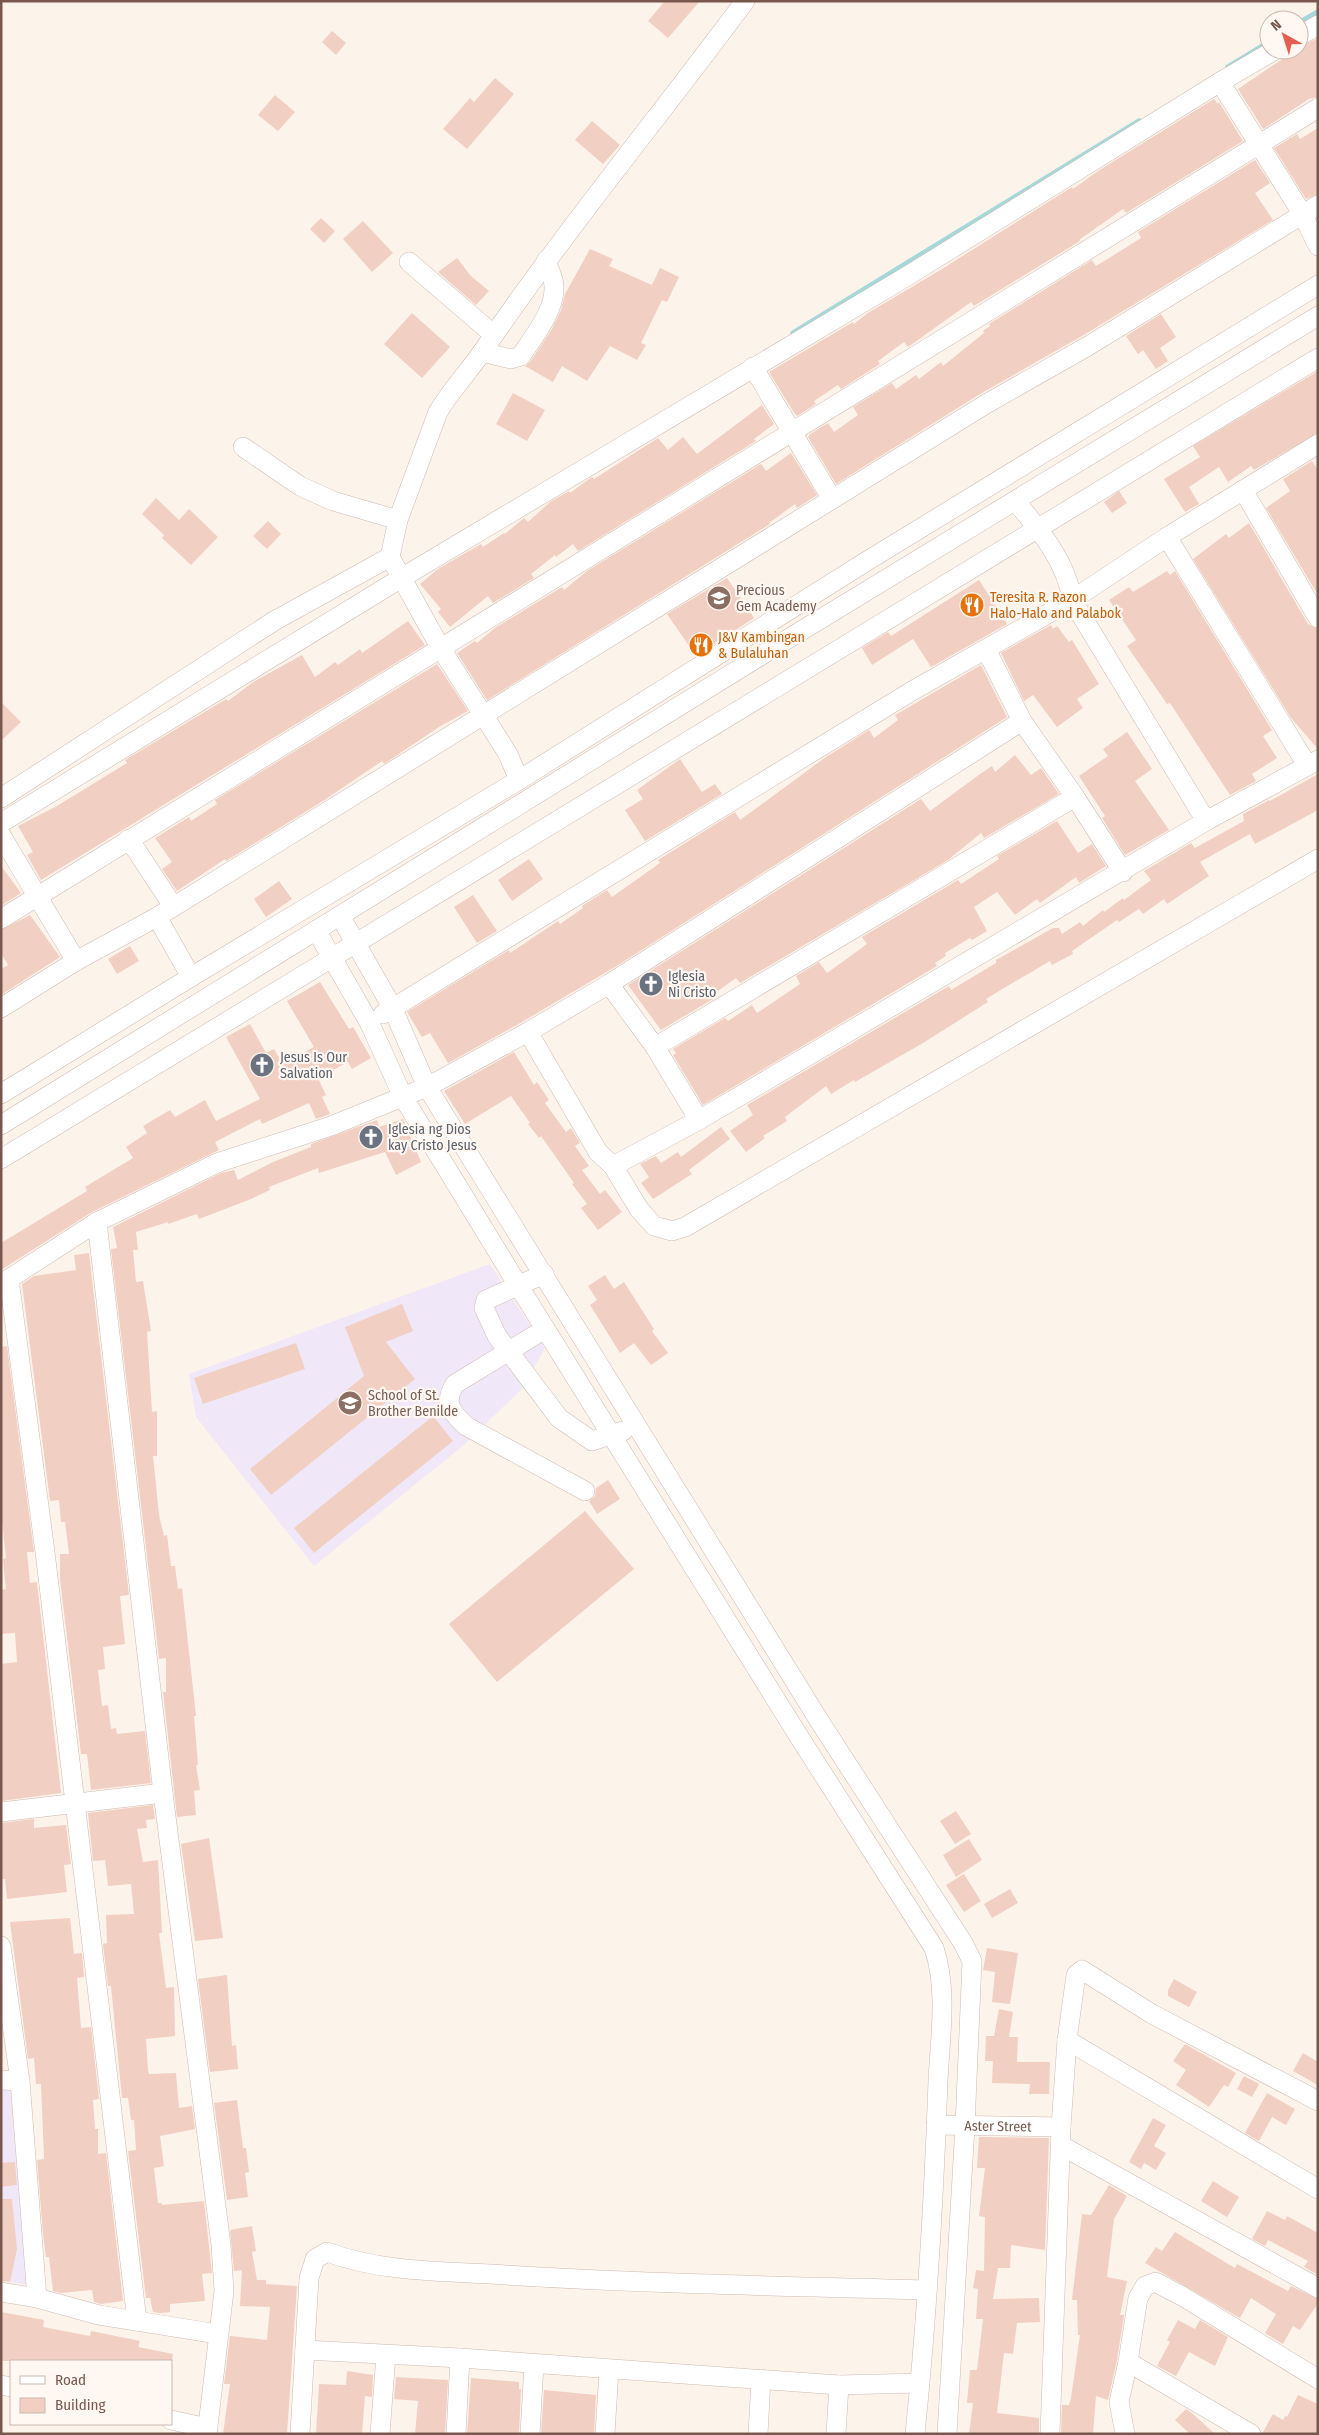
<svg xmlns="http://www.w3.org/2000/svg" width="1319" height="2435" viewBox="0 0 1319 2435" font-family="'Fira Sans Condensed',sans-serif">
<rect width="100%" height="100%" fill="#fcf3eb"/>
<!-- education -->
<path fill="#f0e8f9" d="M490 1264 545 1348 522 1389 464 1445 314 1566 196 1417 189 1374Z
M1 2086 15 2087 26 2285 1 2280Z"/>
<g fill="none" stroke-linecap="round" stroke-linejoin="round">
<!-- stream -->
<path stroke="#a5d8d8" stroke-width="5.5" d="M1299 23 1318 12
M1228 67 1269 42
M793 333 1139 121"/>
</g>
<!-- building -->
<path fill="#f2cfc3" d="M665 1H700L668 38 648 21Z
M332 31 346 43 336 55 322 42Z
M1318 38V97L1309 99 1263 129 1238 89 1281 60 1288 54 1287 52 1299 50V47Z
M495 78 514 94 467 149 443 129 470 98 474 102Z
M275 95 295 112 278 131 258 115Z
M1214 99 1218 104 1219 102 1243 141 1126 213 1123 209 1079 240 1080 241 974 306 971 302 908 347 904 342 878 361 880 364 841 389 838 385 814 401 816 404 797 416 793 411 769 372 853 322 854 324 868 313 942 269 1072 187 1073 189 1098 171Z
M592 121 620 145 603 164 575 140Z
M1318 128V194L1306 199 1274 148 1297 134 1300 139Z
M1255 160 1270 183 1255 193 1273 220 1082 336 980 394 836 484 808 437 810 434 828 423 834 432 858 415 853 407 892 383 896 389 916 375 919 379 941 362 943 366 984 333 983 331 990 326 989 324 1092 260 1096 266 1114 255 1141 238 1138 232Z
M321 218 335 231 324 243 310 229Z
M363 221 393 253 372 272 343 239Z
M590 249 613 259 609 266 652 285 660 268 679 277 667 302 662 300 641 343 646 345 637 360 610 346 587 381 562 366 553 382 525 366 530 362 552 329 561 310 565 294Z
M457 258 471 276 489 291 476 305 438 272Z
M412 313 450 347 422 378 384 344Z
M1161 314 1176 337 1160 348 1168 361 1156 369 1143 350 1138 354 1126 336Z
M1318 371V433L1254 470 1251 466 1228 482 1219 467 1189 487 1199 504 1185 512 1164 479 1200 457 1193 446Z
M513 393 545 410 527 441 496 424Z
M762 405 774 424 754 439 756 441 578 551 573 544 556 557 555 555 531 574 534 578 493 603 488 596 450 627 438 612 441 609 420 584 438 569 481 544 483 547 504 533 505 534 524 518 528 522 550 502 569 491 570 493 592 477 594 479 658 438 668 450 683 437 697 454Z
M791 453 817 495 797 508 795 504 769 523 770 524 487 700 457 653 475 641 477 643 495 628 562 587 564 590 587 571 761 464 766 471Z
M1312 461 1318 470V595L1266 508 1290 491 1283 479Z
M1119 491 1127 503 1112 513 1104 502Z
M156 498 179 520 189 509 218 537 191 565 162 538 164 535 142 514Z
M268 521 281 534 267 549 253 536Z
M1249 523 1308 624 1318 629V749L1291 718 1193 559 1226 534 1229 538Z
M1167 571 1170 575 1175 571 1272 730 1263 736 1277 758 1252 774 1256 781 1230 795 1170 703 1167 704 1127 646 1136 640 1109 600 1129 587 1133 592Z
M727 578 754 618 696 656 667 614Z
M979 580 1007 624 931 667 913 639 872 665 862 648 888 632 891 636Z
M408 621 425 645 41 880 27 855 33 852 18 826 57 806 127 763 125 760 226 699 228 701 253 682 302 655 315 677 335 662 338 665 360 649 362 653Z
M1051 625 1053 629 1057 626 1069 642 1072 640 1099 684 1077 699 1083 708 1057 727 1033 695 1024 701 1001 653Z
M437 664 468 711 439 727 384 764 382 761 326 799 226 861 225 859 177 891 162 869 172 862 155 838 189 817 191 821 217 804 215 800Z
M981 665 1007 717 615 967 522 1022 448 1063 430 1033 422 1037 407 1012 509 950 510 953 558 921 560 924 583 908 582 906 607 890 612 897 660 863 658 860 735 812 740 820 826 757 869 730 874 738 898 720 895 715Z
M1 702 21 722 1 741Z
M1127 732 1152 769 1135 781 1169 830 1125 855 1102 818 1105 816 1079 776 1108 756 1103 749Z
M1015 755 1031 775 1041 768 1059 794 984 838 981 833 948 860 740 983 736 978 711 996 713 999 661 1030 628 985 921 799 930 811 980 774 992 766 995 772Z
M680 759 702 792 715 784 722 794 645 841 625 810 643 799 637 790Z
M1318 774V810L1255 844 1250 834 1200 862 1209 876 1167 904 1164 899 1143 914 1139 909 1119 922 1117 920 1072 951 1073 954 1052 965 1050 961 1004 988 986 999 988 1002 923 1043 855 1082 854 1080 831 1094 826 1086 785 1117 787 1121 763 1136 765 1138 746 1152 730 1131 753 1115 747 1105 949 986 951 990 996 963V960L1053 928H1059L1062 934 1080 922 1083 926 1103 910 1104 912 1123 898 1124 900 1151 880 1144 871 1191 843 1195 848 1244 821 1243 814 1269 800 1270 801Z
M1057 821 1078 853 1092 844 1106 866 1079 883 1076 877 1040 903 1037 899 1015 915 997 892 974 907 987 931 972 940 970 938 945 953 946 956 935 963 937 966 703 1105 673 1055 676 1053 673 1049 725 1018 728 1021 752 1005 757 1013 800 984 796 976 819 962 827 973 867 944 862 937 958 880 961 884 999 859 997 856Z
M529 859 543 879 512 901 498 880Z
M1 866 21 893 1 906Z
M279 881 292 899 266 917 254 899Z
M473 895 497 931 477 943 454 907Z
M30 915 60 957 1 995V969L8 965 1 953V930Z
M130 946 139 961 117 974 108 959Z
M320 982 349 1029 353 1027 371 1058 352 1069 348 1062 318 1078 326 1095 322 1097 330 1114 316 1119 309 1103 262 1124 260 1119 215 1142 219 1150 92 1212 1 1270V1243L87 1191 85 1187 133 1158 126 1147 147 1133 143 1126 170 1110 175 1117 205 1100 216 1121 260 1099 226 1037 250 1024 266 1053 274 1049 283 1064 314 1047 287 1001Z
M514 1052 534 1085 537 1082 549 1100 545 1103 566 1132 571 1128 580 1143 575 1146 589 1166 582 1170 600 1194 605 1190 622 1212 598 1230 581 1208 587 1204 572 1184 574 1183 541 1136 539 1138 528 1124 530 1123 511 1096 465 1124 444 1091Z
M403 1119 421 1162 396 1175 385 1152 319 1173 318 1168 269 1187 270 1190 251 1199 199 1219 197 1214 168 1224V1222L136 1232 138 1250H133L136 1282 143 1281 151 1331 147 1332 152 1412 157 1411V1456H153L159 1515 164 1536 167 1535 171 1566H175L178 1589 182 1588 196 1716H194L198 1765H196L200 1790 194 1791 196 1815 177 1817 163 1692H166V1658L159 1659 111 1249 117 1248 113 1227 221 1173 234 1170 238 1180 273 1162 311 1147V1144L377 1120 379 1127Z
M721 1127 730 1139 689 1170 692 1174 653 1199 641 1183 649 1177 640 1164 656 1156 661 1163 678 1152 681 1157Z
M89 1253 129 1595 120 1596 125 1644 103 1647 105 1669 98 1670 102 1706 108 1705 111 1729 116 1728 117 1734 145 1731 151 1783 91 1790 87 1754H81L60 1579V1554H69L65 1522H61L59 1500 50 1501 22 1284 34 1276 76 1270 74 1255Z
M605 1275 614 1289 624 1282 654 1329 652 1331 668 1353 651 1365 634 1343 620 1353 590 1305 597 1300 588 1286Z
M402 1304 413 1331 386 1342 415 1379 271 1495 250 1469 364 1376 345 1327Z
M296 1343 305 1369 203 1404 194 1378Z
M7 1346 34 1552H27L30 1583 37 1582 61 1793 1 1801V1664L17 1662 15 1633 1 1634V1590L6 1589 3 1559 6 1558 1 1510V1347Z
M433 1416 453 1441 314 1553 294 1528Z
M608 1480 620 1499 597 1514 589 1501 595 1496 596 1488Z
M585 1511 634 1569 497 1682 449 1624Z
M153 1805 155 1819 146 1820 147 1828 137 1829 143 1862 158 1860 162 1933H159L166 1988 174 1987 175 2036 146 2039 148 2070 149 2074 176 2073 179 2108 192 2106 195 2129 160 2136 164 2166 154 2168 158 2203H162V2205L204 2201 212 2273 202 2274 205 2301 170 2304V2312L160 2313 153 2312 150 2298H146L128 2151 136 2150 134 2120H131L128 2098H122L111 1986H108L103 1944 107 1943 106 1915 134 1914 131 1884 108 1886 105 1860 93 1861 88 1813Z
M956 1811 971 1834 955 1844 940 1821Z
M34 1819V1828L66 1825 71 1864 64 1865 67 1892 7 1899 5 1879H2L1 1870V1823Z
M209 1838 223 1938 195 1941 181 1844Z
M969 1839 982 1860 956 1877 943 1855Z
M964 1874 981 1901 964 1912 946 1885Z
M1010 1889 1018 1903 992 1918 984 1904Z
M70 1918 74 1954 82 1953 84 1977 77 1978 81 2028 91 2027 99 2099 93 2100 95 2129H98V2154L106 2153 123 2301 101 2304 94 2302 92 2290 61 2293 53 2291 49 2257H46L43 2234 37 2160 44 2159 41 2084H36L34 2058 28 2059 10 1922Z
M987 1948 1018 1953 1010 2004 992 2002 995 1972 983 1970Z
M227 1975 232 2046 236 2045 238 2069 210 2072 198 1979Z
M1174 1979 1197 1992 1189 2007 1168 1996V1990Z
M999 2009 1013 2012 1009 2037H1018L1017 2062H1050L1049 2094H1029L1030 2084 992 2083 993 2061H985L986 2036H994Z
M1185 2044 1236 2073 1228 2087 1224 2085 1209 2107 1176 2085 1186 2070 1173 2061Z
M1303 2053 1318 2062V2085L1293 2071Z
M1244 2076 1259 2084 1252 2097 1237 2089Z
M1267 2093 1295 2109 1286 2125 1272 2117 1259 2141 1245 2133Z
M237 2100 243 2148H246L249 2172 245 2173 248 2197 227 2200 214 2103Z
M1153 2118 1166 2125 1154 2146 1166 2153 1156 2170 1144 2163 1141 2169 1129 2162Z
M979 2137 1049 2138 1045 2250 1011 2245 1010 2268H998L993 2299 1039 2298 1040 2322 1017 2323 1013 2354 1004 2353 997 2413 1039 2418V2434H969L973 2403H967L970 2370H977L983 2319H976L978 2289 973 2288 976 2270 984 2271 985 2217 979 2216 985 2168H977Z
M15 2162 17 2185 1 2187V2163Z
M1213 2181 1239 2197 1227 2217 1201 2201Z
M1109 2185 1127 2196 1114 2219 1107 2277 1127 2281 1120 2315H1124L1117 2360 1108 2400 1096 2396 1093 2434H1061L1062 2405H1069L1071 2398 1080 2335H1078L1077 2300H1072L1082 2214 1091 2215Z
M1 2199H12L17 2249 10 2282 1 2281Z
M1267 2211 1285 2220 1287 2216 1318 2233V2275L1304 2267 1308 2261 1268 2240 1265 2246 1252 2239Z
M252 2226 256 2251 252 2252 257 2280H266V2284L297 2286 287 2434H223L230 2384H224L230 2336 267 2340 270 2307 240 2306 242 2270 234 2271 230 2230Z
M1175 2232 1235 2268 1237 2264 1288 2291 1291 2286 1318 2299V2303L1300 2330 1293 2326 1283 2344 1265 2333 1276 2314 1251 2298 1240 2318 1145 2263 1156 2247 1162 2251Z
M1 2312 44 2320 43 2327 90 2336 91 2331 140 2341 138 2347 173 2354 172 2361H1Z
M1178 2320 1195 2329 1200 2320 1228 2337 1215 2366 1189 2352 1176 2376 1157 2366 1170 2342 1167 2340Z
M347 2371 373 2375 372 2397 365 2396 362 2434H316L319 2384 346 2385Z
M396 2377 448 2380 445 2434H415L418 2401 394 2399Z
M471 2378 519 2382V2389H521L519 2434H467Z
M544 2390 596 2395 594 2434H541Z
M1298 2395 1318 2404V2434H1262L1273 2414 1283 2420 1285 2416 1287 2417Z
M1186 2409 1192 2413 1215 2434H1190L1175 2420Z"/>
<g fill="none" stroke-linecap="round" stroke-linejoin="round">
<defs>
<g id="minor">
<path d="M1299 36 1318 25"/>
<path d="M1220 82 1303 215 1318 246"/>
<path d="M409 262 494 335"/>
<path d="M482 352 511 359 521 356C533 337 555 311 554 287 554 278 549 269 546 261"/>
<path d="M753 367 832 499"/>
<path d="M243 447 300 486 333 501 398 520"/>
<path d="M1243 490 1318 618"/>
<path d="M1016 502C1040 530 1067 563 1072 600L1206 821"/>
<path d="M1167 537 1307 765"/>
<path d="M986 649 1022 721 1075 797 1123 872"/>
<path d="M519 780 508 754 440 647 390 557 398 520 438 412C452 389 470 370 485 348 567 228 659 117 745 1"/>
<path d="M1 798 274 621 390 557"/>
<path d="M1 823 403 577 904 278 1220 82 1275 50"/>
<path d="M1 835 76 961"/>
<path d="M129 839 173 906"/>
<path d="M340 916 392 1007 427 1087 820 1722 963 1943 972 1961 965 2126 947 2434"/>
<path d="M157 917 191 977"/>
<path d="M1 919 1318 108"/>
<path d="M316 930 370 1024 403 1097 518 1285 798 1735 934 1948C948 1990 940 2038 938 2081 934 2198 927 2317 915 2434"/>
<path d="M609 984 655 1047 699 1120"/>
<path d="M1 1008 76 961 157 917 986 404 1088 346 1318 205"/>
<path d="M383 1014 912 691 1072 600 1167 537 1318 444"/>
<path d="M528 1032 598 1152 613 1166 639 1209 654 1226 672 1231 685 1227 1318 859"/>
<path d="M655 1047 1075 797"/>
<path d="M1 1094 191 977 519 780 867 561 1318 285"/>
<path d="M1 1125 778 645 1318 316"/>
<path d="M1 1159C441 894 877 622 1318 358"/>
<path d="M613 1166 699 1120 1206 821 1318 760"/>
<path d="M97 1222 163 1793 221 2245 224 2291 207 2434"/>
<path d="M544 1274 486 1300 484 1308 497 1336 559 1418 592 1441 623 1431"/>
<path d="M9 1279 45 1552 137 2321"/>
<path d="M1 1284 97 1222 217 1163 331 1126 427 1087 528 1032 609 984 1022 721"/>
<path d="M545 1329 455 1384C443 1403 451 1412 466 1426L585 1491"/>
<path d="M1 1812 163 1793"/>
<path d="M1 1946 20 2081 37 2298"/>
<path d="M1067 2040 1318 2189"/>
<path d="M1 2080 20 2081"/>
<path id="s1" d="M936 2125 1061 2127"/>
<path d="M1062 2146 1318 2288"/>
<path d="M1 2292 37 2298 99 2315 218 2334"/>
<path d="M305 2350 460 2358 839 2385 920 2383"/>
<path d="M1128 2362 1251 2434"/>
<path d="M1 2385 11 2387"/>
<path d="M171 2420 208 2428"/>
<path d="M300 2434 309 2278 315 2259 327 2252C383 2273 447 2271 506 2275 646 2284 786 2286 926 2290"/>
<path d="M380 2434 386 2355"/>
<path d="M456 2434 460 2358"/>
<path d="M530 2434 534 2364"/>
<path d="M605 2434 609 2370"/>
<path d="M758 2434 761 2379"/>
<path d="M836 2434 839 2385"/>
<path d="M1050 2434 1061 2127 1067 2040 1076 1975 1082 1970 1152 2014 1318 2101"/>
<path d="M1125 2434 1119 2402 1128 2362 1138 2298 1145 2286 1155 2282 1182 2296 1318 2379"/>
</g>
</defs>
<!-- minor casing -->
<use href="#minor" stroke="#cfb9b0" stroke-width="20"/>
<!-- minor -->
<use href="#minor" stroke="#fff" stroke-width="19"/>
</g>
<!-- icons -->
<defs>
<symbol id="school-disc" viewBox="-11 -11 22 22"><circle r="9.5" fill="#8d6e63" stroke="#fff8f2"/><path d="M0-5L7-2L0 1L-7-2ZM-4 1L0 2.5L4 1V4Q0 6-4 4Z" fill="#fff"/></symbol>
<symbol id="restaurant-disc" viewBox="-11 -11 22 22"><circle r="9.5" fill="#e8710a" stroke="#fff8f2"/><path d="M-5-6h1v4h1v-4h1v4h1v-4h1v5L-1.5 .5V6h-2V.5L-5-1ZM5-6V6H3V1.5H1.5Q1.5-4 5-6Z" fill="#fff"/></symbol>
<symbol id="church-disc" viewBox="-11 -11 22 22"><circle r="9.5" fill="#6b7280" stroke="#fff8f2"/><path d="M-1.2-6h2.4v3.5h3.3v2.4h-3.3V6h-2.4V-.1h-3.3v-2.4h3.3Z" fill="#fff"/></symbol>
</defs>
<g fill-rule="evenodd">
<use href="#school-disc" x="705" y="584" width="28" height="28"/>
<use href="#restaurant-disc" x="958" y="591" width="28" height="28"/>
<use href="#restaurant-disc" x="687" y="631" width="28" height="28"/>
<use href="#church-disc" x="637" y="970" width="28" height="28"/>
<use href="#church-disc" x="248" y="1051" width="28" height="28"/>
<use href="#church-disc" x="357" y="1123" width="28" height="28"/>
<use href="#school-disc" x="336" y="1389" width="28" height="28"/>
</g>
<g text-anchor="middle" stroke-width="4.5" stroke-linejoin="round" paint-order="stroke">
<!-- education labels -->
<g font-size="14" fill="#785e54" stroke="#fff8f2" text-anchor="start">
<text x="736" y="595">Precious<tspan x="736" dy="16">Gem Academy</tspan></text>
<text x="368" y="1400">School of St.<tspan x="368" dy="16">Brother Benilde</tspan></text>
</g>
<!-- food labels -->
<g font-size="14" fill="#c56008" stroke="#fff8f2" text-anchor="start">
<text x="990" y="602">Teresita R. Razon<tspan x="990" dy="16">Halo-Halo and Palabok</tspan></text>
<text x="718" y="642">J&amp;V Kambingan<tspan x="718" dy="16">&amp; Bulaluhan</tspan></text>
</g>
<!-- worship labels -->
<g font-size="14" fill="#5b616d" stroke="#fff8f2" text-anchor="start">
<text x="668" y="981">Iglesia<tspan x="668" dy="16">Ni Cristo</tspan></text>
<text x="280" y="1062">Jesus Is Our<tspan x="280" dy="16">Salvation</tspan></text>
<text x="388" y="1134">Iglesia ng Dios<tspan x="388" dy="16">kay Cristo Jesus</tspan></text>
</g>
<!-- street labels -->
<g font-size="14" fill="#78574e" stroke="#fff8f2">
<text dy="5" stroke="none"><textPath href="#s1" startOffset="62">Aster Street</textPath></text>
</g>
</g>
<!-- border -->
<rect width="1319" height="2435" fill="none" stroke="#78574e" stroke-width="5"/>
<!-- legend -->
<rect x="10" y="2360" width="162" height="65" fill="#fff8f2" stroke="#c9b8b0"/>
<rect x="20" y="2376" width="25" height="8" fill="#ffffff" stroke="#c9b8b0"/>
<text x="55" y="2385" font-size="15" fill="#78574e">Road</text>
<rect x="20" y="2398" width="25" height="15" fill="#f2cfc3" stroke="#c9b8b0"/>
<text x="55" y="2410" font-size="15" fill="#78574e">Building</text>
<!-- north arrow -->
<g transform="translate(1284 35) rotate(321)"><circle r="24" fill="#fff8f2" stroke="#c9b8b0"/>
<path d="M0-4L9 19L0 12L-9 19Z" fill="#e35f54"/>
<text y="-8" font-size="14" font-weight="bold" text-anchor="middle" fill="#78574e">N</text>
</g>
</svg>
